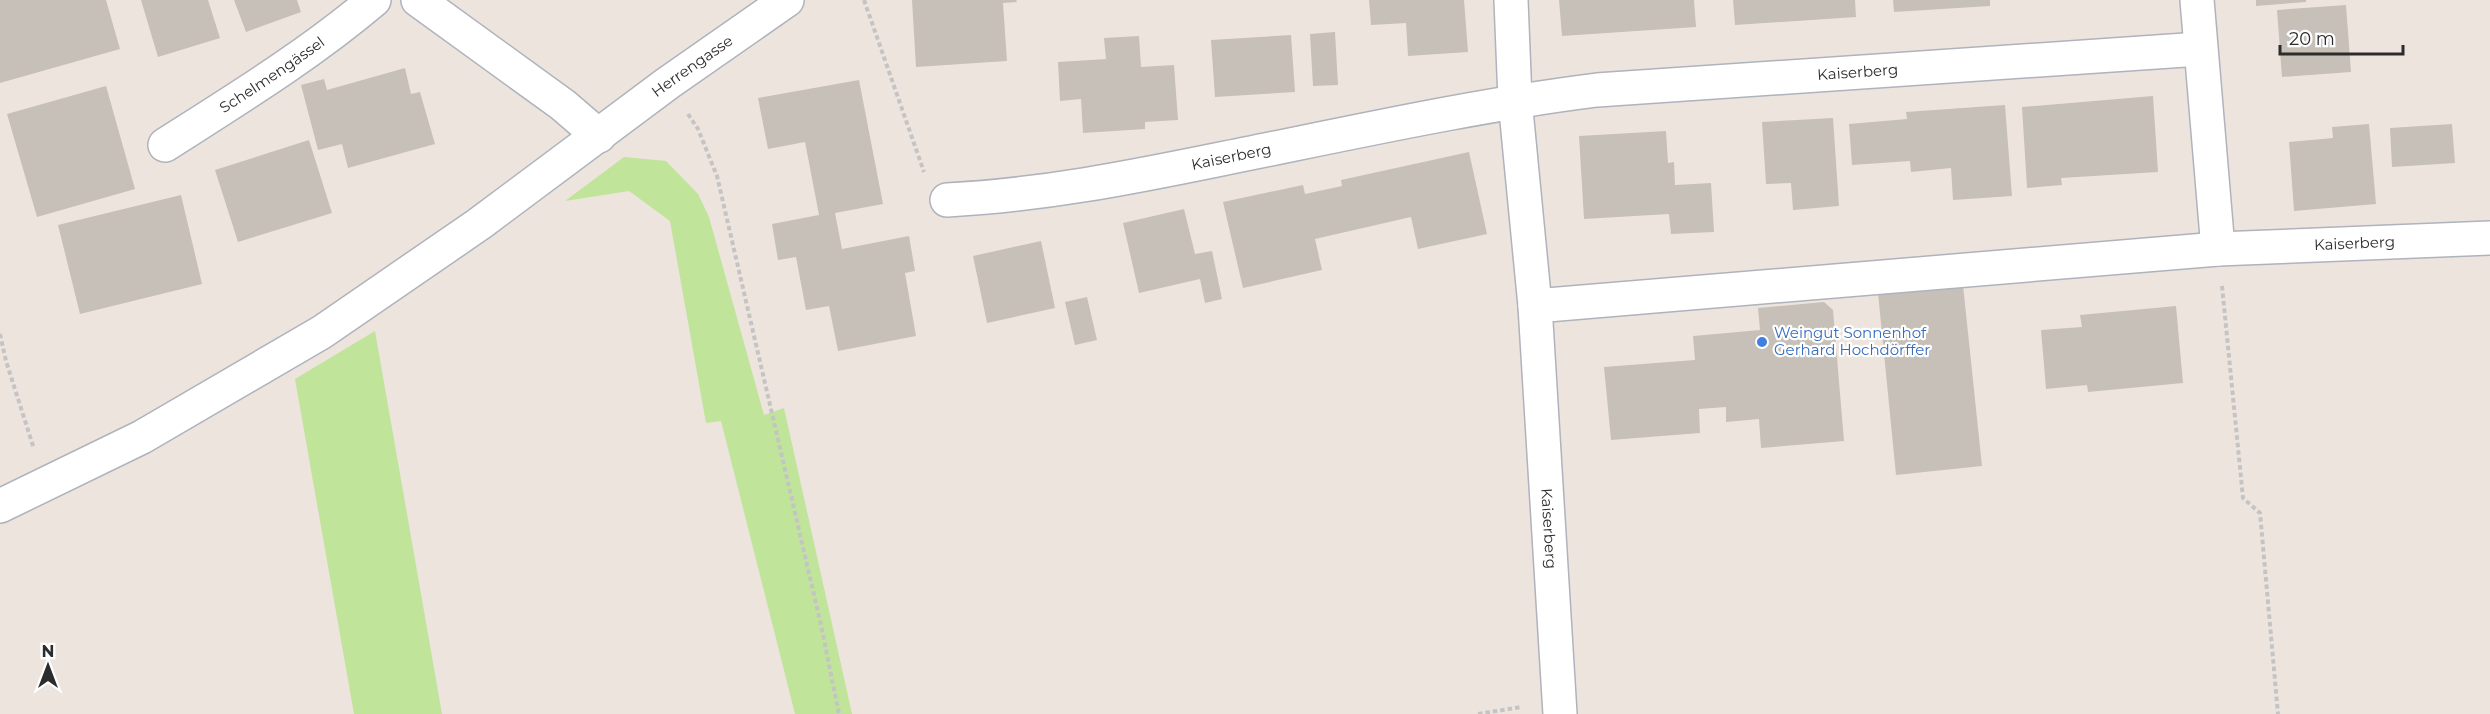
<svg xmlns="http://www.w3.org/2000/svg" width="2490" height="714" viewBox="0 0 2490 714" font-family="Montserrat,sans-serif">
<rect width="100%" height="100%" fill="#eee4de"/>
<!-- green -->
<path fill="#bfe49a" d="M624 157 666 161 698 194 709 217 764 415 784 408 852 714H795L721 421 706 423 670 221 629 191 565 201Z
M375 331 442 714H354L295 379Z"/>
<!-- building -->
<path fill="#c6c0b9" d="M0 0H106L120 49 0 83Z
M141 0H208L220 38 158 57Z
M234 0H297L301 12 246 32Z
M912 0H1016L1017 2 1003 3 1007 61 916 67Z
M1369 0H1464L1468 52 1408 56 1406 23 1371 25Z
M1559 0H1694L1696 27 1562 36Z
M1733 0H1855L1856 17 1735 25Z
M1893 0H1990V6L1894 12Z
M2256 0H2306V2L2256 6Z
M2346 5 2351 72 2282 77 2277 10Z
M1335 32 1338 85 1313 86 1310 34Z
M1291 35 1295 92 1215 97 1211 40Z
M1139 36 1141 67 1174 65 1178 120 1145 122V129L1083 133 1081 99 1060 101 1058 62 1106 59 1104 38Z
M405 68 411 94 420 92 435 144 348 168 342 144 318 150 301 85 324 79 327 90Z
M859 80 883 204 835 213 842 249 909 236 915 271 905 273 916 336 838 351 829 306 806 310 796 257 778 260 772 224 819 215 805 142 768 149 758 98Z
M106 86 135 189 37 217 7 114Z
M2153 96 2158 172 2061 178 2062 185 2027 188 2022 107Z
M2005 105 2012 196 1953 200 1951 168 1911 172 1910 161 1852 165 1849 124 1907 119 1906 112Z
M1833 118 1839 206 1793 210 1791 183 1766 184 1762 122Z
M2369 124 2376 204 2294 211 2289 142 2333 138 2332 127Z
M2452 124 2455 163 2392 167 2390 128Z
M1666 131 1668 163 1674 162 1675 185 1711 183 1714 232 1671 234 1669 214 1584 219 1579 136Z
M309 140 332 213 238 242 215 170Z
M1469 152 1487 234 1418 249 1411 217 1315 239 1322 270 1243 288 1223 202 1303 185 1305 194 1342 186 1341 180Z
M181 195 202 284 80 314 58 225Z
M1184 209 1195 254 1212 251 1222 299 1205 303 1200 279 1139 293 1123 223Z
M1041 241 1055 308 987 323 973 256Z
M1963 285 1982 466 1896 475 1878 293Z
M1087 297 1097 340 1075 345 1065 302Z
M1824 302 1833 310 1844 441 1761 448 1759 419 1726 422V407L1699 409 1700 433 1611 440 1604 367 1695 360 1693 336 1760 330 1758 308Z
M2176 306 2183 383 2088 392 2087 385 2046 389 2041 330 2082 327 2080 315Z"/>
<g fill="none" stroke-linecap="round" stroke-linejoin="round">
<defs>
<g id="minor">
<path d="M418 0 563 105 599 136"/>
<path id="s1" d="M1511 0 1515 100 1535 306 1560 714"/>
<path d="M2197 0 2218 249"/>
<path id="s2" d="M165 145C237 99 309 55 374 0"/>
<path id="s3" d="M947 200C1042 195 1128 178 1221 159 1346 134 1470 106 1597 90L2200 49"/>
<path id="s4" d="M1535 306 2218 249 2490 238"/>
<path id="s5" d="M0 506 142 437 322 332 479 224 668 83 787 0"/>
</g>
</defs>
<!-- minor casing -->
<use href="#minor" stroke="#aeb3bc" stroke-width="36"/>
<!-- path -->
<path stroke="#c4c4c4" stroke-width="4" stroke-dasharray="4.5 3" stroke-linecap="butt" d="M864 0 924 172
M688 114 698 129 717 176 821 625 839 714
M2222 286 2243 498 2260 513 2278 714
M0 334 6 361 34 449
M1478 714 1521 707"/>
<!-- minor -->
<use href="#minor" stroke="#fff" stroke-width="33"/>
</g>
<!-- markers -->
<circle fill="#3f7fe0" stroke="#fff" stroke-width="2" cx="1762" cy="342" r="6"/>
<g text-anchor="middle" stroke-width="4.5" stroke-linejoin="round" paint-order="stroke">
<!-- street labels -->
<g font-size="15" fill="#2c2c2c" stroke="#fff">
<text dy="5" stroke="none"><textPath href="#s5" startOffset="822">Herrengasse</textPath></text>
<text dy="5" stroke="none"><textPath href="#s3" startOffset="921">Kaiserberg</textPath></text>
<text dy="5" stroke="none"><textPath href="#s2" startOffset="128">Schelmengässel</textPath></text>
<text dy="5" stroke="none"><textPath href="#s3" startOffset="288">Kaiserberg</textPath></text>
<text dy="5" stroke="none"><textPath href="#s4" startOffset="822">Kaiserberg</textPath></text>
<text dy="5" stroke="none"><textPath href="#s1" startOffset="530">Kaiserberg</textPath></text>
</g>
<!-- shop labels -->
<g font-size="15" fill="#366cbe" stroke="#fff" text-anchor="start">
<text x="1774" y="338">Weingut Sonnenhof<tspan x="1774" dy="17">Gerhard Hochdörffer</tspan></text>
</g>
</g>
<!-- north arrow -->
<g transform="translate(48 666)" stroke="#ffffff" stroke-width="4.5" paint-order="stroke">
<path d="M0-4.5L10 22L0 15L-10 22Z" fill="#2c2c2c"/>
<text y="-9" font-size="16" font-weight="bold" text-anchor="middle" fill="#2c2c2c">N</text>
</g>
<!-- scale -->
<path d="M2280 45v9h123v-9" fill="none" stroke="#2c2c2c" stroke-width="3"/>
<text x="2289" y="45" font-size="18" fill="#2c2c2c" stroke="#ffffff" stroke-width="4.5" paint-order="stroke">20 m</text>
</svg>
